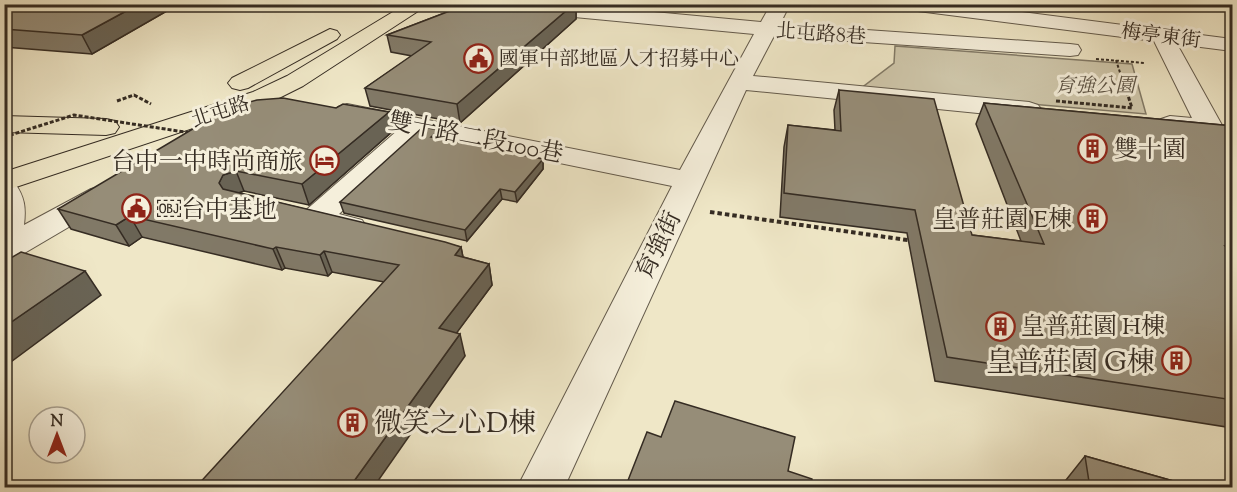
<svg xmlns="http://www.w3.org/2000/svg" width="1237" height="492" viewBox="0 0 1237 492" font-family="'Sorts Mill Goudy','Noto Serif TC',serif">
<rect width="100%" height="100%" fill="#efe7c7"/>
<filter id="stains"><feTurbulence type="fractalNoise" baseFrequency=".00333" numOctaves="4"/><feColorMatrix values="0 0 0 0 .2 0 0 0 0 .09 0 0 0 0 .02 0 0 0 .5 -.17"/></filter>
<radialGradient id="worn" r=".72"><stop offset=".6" stop-color="#630" stop-opacity="0"/><stop offset="1" stop-color="#630" stop-opacity=".3"/></radialGradient>
<!-- green -->
<path fill="#cfc7ab" stroke="#827a67" stroke-width="1.5" d="M895 46 1132 64 1146 114 860 89 894 63Z"/>
<g fill="none" stroke-linecap="round" stroke-linejoin="round">
<defs>
<path id="minor" d="M492 4H568L761 22 771 4H790L780 24 1070 44 1078 45 1081 50 1078 55 1070 56 774 36 753 76 1029 102 1038 105 1042 110 1038 115 1029 118 746 90 564 488H517L672 186 423 135 339 214 362 220 367 227 362 234 351 237 305 225 300 218 305 211 398 130 338 117 334 112 338 107 347 104 680 170 754 34 501 10 494 8Z
M901 4H959L1232 39V51L1177 44 1223 127 1219 133 1210 135 1161 129 1157 124 1161 119 1170 116 1192 118 1154 41 910 10 903 8Z
M4 179 14 182C25 197 26 208 24 225L91 189 102 186 113 189 117 195 113 201 16 258 4 261Z"/>
<path id="major" d="M406 4H429L303 86 271 102 4 191V172L253 92 287 76Z
M330 29 337 31 340 35 337 39 248 88 240 90 232 88 228 83 232 78Z
M4 116 106 119 115 121 119 127 115 133 106 135 4 132Z"/>
</defs>
<!-- minor casing -->
<use href="#minor" stroke="#645b4c" stroke-width="2"/>
<!-- major casing -->
<use href="#major" stroke="#352c23" stroke-width="2"/>
<!-- path-far2 -->
<path stroke="#352c23" stroke-width="2" stroke-dasharray="3 2" stroke-linecap="butt" d="M1096 59 1145 63
M1116 60 1124 85"/>
<!-- path-far1 -->
<path stroke="#352c23" stroke-width="3" stroke-dasharray="4 2" stroke-linecap="butt" d="M117 101 134 95 151 104
M1056 101 1132 108 1124 83"/>
<!-- path -->
<path stroke="#352c23" stroke-width="4" stroke-dasharray="4.5 3" stroke-linecap="butt" d="M710 212 914 241"/>
<!-- minor -->
<use href="#minor" fill="#f5efdb" fill-rule="evenodd"/>
<!-- major -->
<use href="#major" fill="#efe7c7" fill-rule="evenodd"/>
<!-- path-bridge -->
<path stroke="#352c23" stroke-width="3" stroke-dasharray="4 2" stroke-linecap="butt" d="M4 137 74 115 191 133"/>
</g>
<!-- wall -->
<path fill="#817967" stroke="#352c23" stroke-width="1.5" d="M4 4H179L92 54 4 47Z
M468 4H576V19L460 123 370 106 365 88 412 56 391 52 387 35Z
M839 90 972 235 1021 241 976 124 984 103 1233 126V428L935 381 907 233 780 217 784 147 788 125 835 130 834 110Z
M336 108 389 112 394 130 309 205 244 191 238 193 461 247 463 257 489 264 492 285 456 333 465 356 384 282 332 272 328 276 285 268 282 270 142 237 129 246 71 229 58 209Z
M441 139 543 159V169L517 202 502 199 467 241 344 213 340 202Z
M1085 456 1198 488H1067L1066 480Z"/>
<!-- shaded-wall -->
<path fill="#696354" stroke="#352c23" stroke-width="1.5" d="M139 4H179L92 54 82 35Z
M574 4H576V19L460 123 457 104Z
M389 112 394 130 309 205 302 184Z
M439 130 441 140 431 137Z
M543 159V169L517 202 515 192Z
M236 171 244 191 232 195 228 203 219 183 223 175Z
M500 189 502 199 467 241 465 230Z
M130 216 142 237 129 246 116 225Z
M276 247 285 268 282 270 273 249Z
M461 247 465 268 455 255Z
M324 251 332 272 328 276 320 255Z
M489 264 492 285 444 350 439 328Z
M85 271 101 295 4 367V327Z
M460 334 465 356 373 488H349Z"/>
<!-- building -->
<path fill="#968d78" stroke="#352c23" stroke-width="1.5" d="M4 4H139L82 35 4 29Z
M468 4H574L457 104 365 88 431 42 387 35Z
M839 90 934 99 972 235 1044 244 984 103 1233 126V247L1225 246 1233 256V400L947 357 915 210 784 193 788 125 841 131Z
M283 98 336 108 343 104 389 112 302 184 236 171 223 175 219 183 223 189 445 242 461 247 455 255 489 264 439 328 460 334 349 488H195L399 265 324 251 320 255 276 247 273 249 130 216 116 225 58 209 228 108 257 100Z
M423 127 439 130 431 137 543 159 515 192 500 189 465 230 340 202Z
M21 252 85 271 4 327V262Z
M675 401 795 437 788 471 812 479 811 488H625L647 432 661 437Z
M1085 456 1198 488H1090Z"/>
<!-- icons -->
<defs>
<symbol id="civic-ring" viewBox="-11 -11 22 22"><circle r="9.5" fill="#f5efdb" stroke="#8f2418" stroke-width="1.5"/><path d="M-.6-6.5H3V-4.5H.6V-3L4-1V1h2V6H-6V1h2V-1L-.6-3ZM-1.2 2.5V6h2.4V2.5Z" fill="#8f2418"/></symbol>
<symbol id="building-ring" viewBox="-11 -11 22 22"><circle r="9.5" fill="#f5efdb" stroke="#8f2418" stroke-width="1.5"/><path d="M-4-6H4V6H1V3H-1V6H-4ZM-2.5-4.3h1.7v1.8h-1.7ZM.8-4.3h1.7v1.8H.8ZM-2.5-1h1.7V.8h-1.7ZM.8-1h1.7V.8H.8Z" fill="#8f2418"/></symbol>
<symbol id="hotel-ring" viewBox="-11 -11 22 22"><circle r="9.5" fill="#f5efdb" stroke="#8f2418" stroke-width="1.5"/><path d="M-6-4.5h1.5V1H6V5H4.5V3h-9V5H-6ZM-4 0a1.8 1.8 0 1 1 3.6 0ZM.5 0V-2.5h3Q6-2.5 6 0Z" fill="#8f2418"/></symbol>
</defs>
<g fill-rule="evenodd">
<use href="#civic-ring" x="462" y="42" width="33" height="33"/>
<use href="#building-ring" x="1076" y="132" width="33" height="33"/>
<use href="#hotel-ring" x="308" y="144" width="33" height="33"/>
<use href="#civic-ring" x="120" y="192" width="33" height="33"/>
<use href="#building-ring" x="1076" y="202" width="33" height="33"/>
<use href="#building-ring" x="984" y="310" width="33" height="33"/>
<use href="#building-ring" x="1160" y="344" width="33" height="33"/>
<use href="#building-ring" x="336" y="406" width="33" height="33"/>
</g>
<g text-anchor="middle" stroke-width="6" stroke-linejoin="round" paint-order="stroke">
<!-- far-street labels -->
<g font-size="20" fill="#352c23" stroke="#f5efdb">
<text transform="translate(821 33) rotate(4)" y="7">北屯路8巷</text>
<text transform="translate(1161 35) rotate(7)" y="7">梅亭東街</text>
<text transform="translate(220 111) rotate(-18)" y="7">北屯路</text>
</g>
<!-- far-poi labels -->
<g font-size="20" fill="#352c23" stroke="#f5efdb" text-anchor="start">
<text x="499" y="65">國軍中部地區人才招募中心</text>
</g>
<!-- far-park labels -->
<g font-size="20" font-style="italic" fill="#5c5345" stroke="#f5efdb">
<text x="1095" y="92">育強公園</text>
</g>
<!-- street labels -->
<g font-size="24" fill="#352c23" stroke="#f5efdb">
<text transform="translate(476 137) rotate(11)" y="8">雙十路二段100巷</text>
<text transform="translate(658 245) rotate(-64)" y="8">育強街</text>
</g>
<!-- poi labels -->
<g font-size="24" fill="#352c23" stroke="#f5efdb" text-anchor="start">
<text x="1114" y="157">雙十園</text>
<text x="303" y="169" text-anchor="end">台中一中時尚商旅</text>
<text x="157" y="217">￼台中基地</text>
<text x="1072" y="227" text-anchor="end">皇普莊園 E棟</text>
<text x="1021" y="334">皇普莊園 H棟</text>
</g>
<!-- near-poi labels -->
<g font-size="28" fill="#352c23" stroke="#f5efdb" text-anchor="end">
<text x="1155" y="371">皇普莊園 G棟</text>
<text x="374" y="432" text-anchor="start">微笑之心D棟</text>
</g>
</g>
<!-- margin -->
<rect width="1237" height="492" fill="none" stroke="#efe7c7" stroke-width="24"/>
<rect x="6" y="6" width="1225" height="480" fill="none" stroke="#352c23" stroke-width="3"/>
<rect x="12" y="12" width="1213" height="468" fill="none" stroke="#352c23" stroke-width="1.5"/>
<!-- north arrow -->
<g transform="translate(57 435)"><circle r="28" fill="#f5efdb" stroke="#a8a191" stroke-width="1.5"/>
<path d="M0-4.5L10 22L0 15L-10 22Z" fill="#8f2418"/>
<text y="-9" font-size="16" font-weight="bold" text-anchor="middle" fill="#352c23">N</text>
</g>
<rect width="100%" height="100%" filter="url(#stains)"/>
<rect width="100%" height="100%" fill="url(#worn)"/>
</svg>
